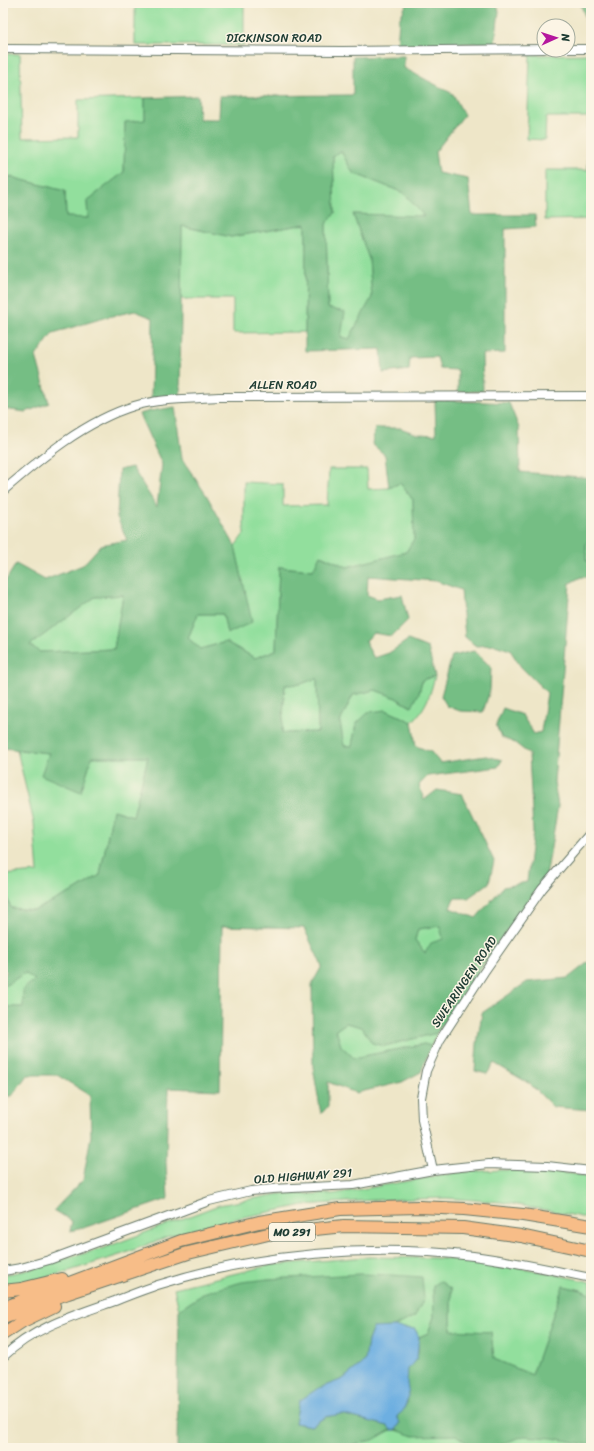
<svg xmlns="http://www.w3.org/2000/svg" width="594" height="1451" viewBox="0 0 594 1451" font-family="Sriracha,sans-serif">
<rect width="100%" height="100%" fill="#fcf5e5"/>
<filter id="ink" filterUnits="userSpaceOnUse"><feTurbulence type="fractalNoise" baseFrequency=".025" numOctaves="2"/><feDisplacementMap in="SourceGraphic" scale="8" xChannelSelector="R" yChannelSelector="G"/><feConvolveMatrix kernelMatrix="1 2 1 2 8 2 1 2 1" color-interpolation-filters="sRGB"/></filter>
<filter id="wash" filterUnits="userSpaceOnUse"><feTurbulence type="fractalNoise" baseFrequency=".012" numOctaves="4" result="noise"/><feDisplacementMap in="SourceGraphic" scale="16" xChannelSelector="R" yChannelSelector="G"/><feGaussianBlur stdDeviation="0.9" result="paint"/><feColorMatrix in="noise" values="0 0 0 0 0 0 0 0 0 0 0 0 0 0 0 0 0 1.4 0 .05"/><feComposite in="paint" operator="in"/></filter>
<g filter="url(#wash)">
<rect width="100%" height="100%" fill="#eee6c8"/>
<!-- green -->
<path fill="#92df9d" stroke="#588e68" d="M135 3H244V45H135Z
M3 54H20L22 138 78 137V100L145 98V121L125 123 124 172 87 201 88 218 66 217 65 191 3 175Z
M591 54V219L545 220V170H588V117H546L545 140 527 139 530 55Z
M341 151 353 173 404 193 425 217 353 214 369 259 372 298 349 339 341 337 328 308 326 224 335 213 333 156Z
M306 224 305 332 233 333V299H181L182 226 231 237Z
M329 469H367L368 489 389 488 400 483 413 500 414 539 406 552 347 567 321 555 313 570 279 567 276 650 255 658 226 642 200 649 188 638 198 614H223L227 633 251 622 235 546 244 534V482L283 484V506L327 505Z
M591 537V561H586V544Z
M123 595 114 649 40 652 30 645 95 597Z
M435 676C430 696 426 708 412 722L386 710 356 724 352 746H344L340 722 353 695 375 690 394 697 411 707 419 693 422 680Z
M317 678 318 732 282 733 285 685 301 684Z
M17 750 49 753 80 792 91 757H148L133 816 113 810 100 875 74 891 35 910 11 908 3 886V875L38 872 34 823Z
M441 926 443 939 425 953 415 940 418 929Z
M26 972 35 980 23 1007H3V987Z
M346 1023 362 1027 372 1043 384 1046 437 1033 431 1046 424 1044 354 1058 341 1046 336 1030Z
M504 1170C533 1171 562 1171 591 1177V1219L557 1212 501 1202 447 1198 373 1200 304 1205 234 1219 169 1236 123 1254 69 1271 22 1284 3 1286V1275L28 1270 56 1261 104 1248 219 1205 279 1194H333L460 1172Z
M366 1257 435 1258 508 1265 591 1282V1295L581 1290 563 1286 532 1375 494 1359 491 1332 451 1331V1289L433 1286 434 1317 428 1333 419 1337 415 1329 394 1327 415 1315 424 1299 298 1278 269 1279 206 1292 179 1310 174 1288 271 1265Z
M414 1430 591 1431V1448H329V1431Z"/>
<!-- forest -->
<path fill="#75be84" stroke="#4a7e5c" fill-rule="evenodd" d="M407 3H496L499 11 495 43 397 45 399 20Z
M580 3H591V42H587L585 16Z
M404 56V68L453 94 464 115 435 152 438 173 468 179 472 215H535L536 227 505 229V353L482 354 483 391 458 392V370L440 369 437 357 410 358 409 370 383 373 381 349 305 351 306 224 231 237 182 226 180 396 151 398 153 318 135 311 107 317 53 333 36 356 49 403 26 412 3 409V175L65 191 66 217 88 218 87 201 124 172 125 122 145 120V98L198 96 199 119H219L220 96 353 95V57ZM341 151 353 173 404 193 424 216 353 214 369 259 372 297 349 339 341 337 345 312 328 308 326 224 335 213 333 156Z
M435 400 509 403 519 428 520 472 591 478V537L586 544V561H591V577H581L570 583 554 782 558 806 546 877 498 943 437 1033 384 1046 372 1043 362 1027 346 1023 336 1030 341 1046 354 1058 424 1044 431 1046 421 1072 402 1082 356 1093 328 1082V1106L321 1114 313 1067 312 984 322 966 304 928 222 926 220 1090 168 1088 166 1163 168 1199 83 1228 70 1231 72 1221 54 1210 83 1180 91 1136 90 1095 57 1075H27L12 1096H3V1007H23V989L35 980 25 973 3 987V974L7 973 3 967V888L11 908 35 910 74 891 100 875 113 810 133 816 148 757H92L81 792 41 775 49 753 3 748V585L16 564 45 580 83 565 101 545 127 540 117 517 119 470 132 467 157 507 162 464 139 414 150 411 175 407 182 459 207 496 235 546 252 622 227 634 223 614H198L188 638 200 649 226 642 255 658 276 650 279 567 313 570 320 555 347 567 406 552 414 539 413 500 400 483 389 488 385 455 372 444 375 428H400L417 434 436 435ZM368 576 436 581 461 590 465 637 476 646 495 645 510 650 521 667 547 693 541 732 534 734 522 715 503 708 496 725 501 737 515 743 529 754 533 831 527 882 503 887 476 918 450 908 454 898H468L489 883 494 861 462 794 437 790 424 800 419 785 428 776 498 767 502 760 486 756 440 763 431 752 416 746 412 722 386 710 369 712 356 724 352 746H344L340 722 353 695 375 690 394 697 412 707 419 693 422 680 435 676 428 648 408 640 389 653 374 658 365 642 373 633 392 636 408 620 402 595 378 599 367 595ZM123 595 114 649 40 652 30 645 95 597ZM317 678 318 732 282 733 285 685 301 684ZM440 926 443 939 431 943 425 953 415 940 418 929Z
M474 651 491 667 490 690 483 712 460 711 447 706 441 696 452 656Z
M591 960V1110L553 1107 530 1084 494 1063 487 1074 475 1071 477 1044 482 1013 527 982 568 978Z
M360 1274 391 1275 422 1277 424 1299 415 1316 394 1327 373 1328 368 1341 365 1361 343 1379 317 1389 299 1402 295 1423 311 1426 325 1417 341 1414 388 1426 391 1430 373 1440 350 1445 347 1448H177L179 1310 206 1292 242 1282 269 1279Z
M440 1281 451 1289V1330L491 1332 494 1359 532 1375 563 1286 581 1290 591 1295V1445L552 1438 524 1436 496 1446 493 1448H474L456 1435 414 1436 396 1430 400 1423 396 1416C419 1398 401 1388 408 1369 409 1366 414 1362 416 1359 419 1354 418 1343 419 1337L428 1333 434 1317 433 1286Z"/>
<!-- water -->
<path fill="#6dafe1" stroke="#46768a" d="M394 1327 415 1329 419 1337 417 1358 408 1369 407 1383 409 1396 403 1411 397 1416 400 1423 396 1430H391L388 1426 341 1414 325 1417 311 1426 295 1423 299 1401 317 1389 343 1379 365 1361 368 1341 373 1328Z"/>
</g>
<g filter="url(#ink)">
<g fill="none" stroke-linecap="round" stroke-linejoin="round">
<defs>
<path id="minor" d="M3 49 342 51 544 49
M568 49H591
M3 491C41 458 85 421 134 406 161 398 191 399 219 397L591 396
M433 1170 422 1120 421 1098 426 1071 440 1040 484 972 542 889 591 832
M3 1271 21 1268 49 1260 209 1201 251 1191 272 1189 353 1185 433 1170 489 1164 547 1166 591 1171
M3 1357C34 1327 75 1315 115 1301 130 1295 145 1289 161 1284 260 1253 370 1244 473 1256 513 1261 552 1270 591 1278"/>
<path id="highway" d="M3 1291 21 1289 62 1279
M3 1308 181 1241 259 1222 340 1209 419 1207 464 1209 523 1215 591 1226
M3 1317 68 1293 188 1253 268 1234 344 1226 463 1228 521 1236 591 1251
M3 1334 23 1321 54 1306"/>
</defs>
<!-- minor casing -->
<use href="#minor" stroke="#677868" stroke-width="10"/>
<!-- highway casing -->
<use href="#highway" stroke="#677868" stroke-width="14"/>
<!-- minor -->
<use href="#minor" stroke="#fff" stroke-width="8"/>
<!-- highway -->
<use href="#highway" stroke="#f7bd88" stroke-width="12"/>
</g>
</g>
<g text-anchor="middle" stroke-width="3" stroke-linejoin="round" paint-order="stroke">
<!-- shield labels -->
<rect fill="#fcf5e5" stroke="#617469" stroke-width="1" x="269" y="1223" width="46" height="18" rx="3"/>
<g font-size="11" font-weight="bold" fill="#1f3d34">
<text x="292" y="1236">MO 291</text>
</g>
<!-- street labels -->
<g font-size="12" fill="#1f3d34" stroke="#fcf5e5">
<text x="274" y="42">DICKINSON ROAD</text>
<text x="283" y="389">ALLEN ROAD</text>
<text transform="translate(464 982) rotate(-56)" y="4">SWEARINGEN ROAD</text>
<text transform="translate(303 1176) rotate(-4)" y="4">OLD HIGHWAY 291</text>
</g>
</g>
<!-- margin -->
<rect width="594" height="1451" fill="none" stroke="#fcf5e5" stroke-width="16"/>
<!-- north arrow -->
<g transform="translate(556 38) rotate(87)"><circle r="19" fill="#fcf5e5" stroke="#a4ab9e"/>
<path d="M0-3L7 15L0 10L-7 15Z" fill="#b5179e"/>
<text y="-6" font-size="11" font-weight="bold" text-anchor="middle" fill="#1f3d34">N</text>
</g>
</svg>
